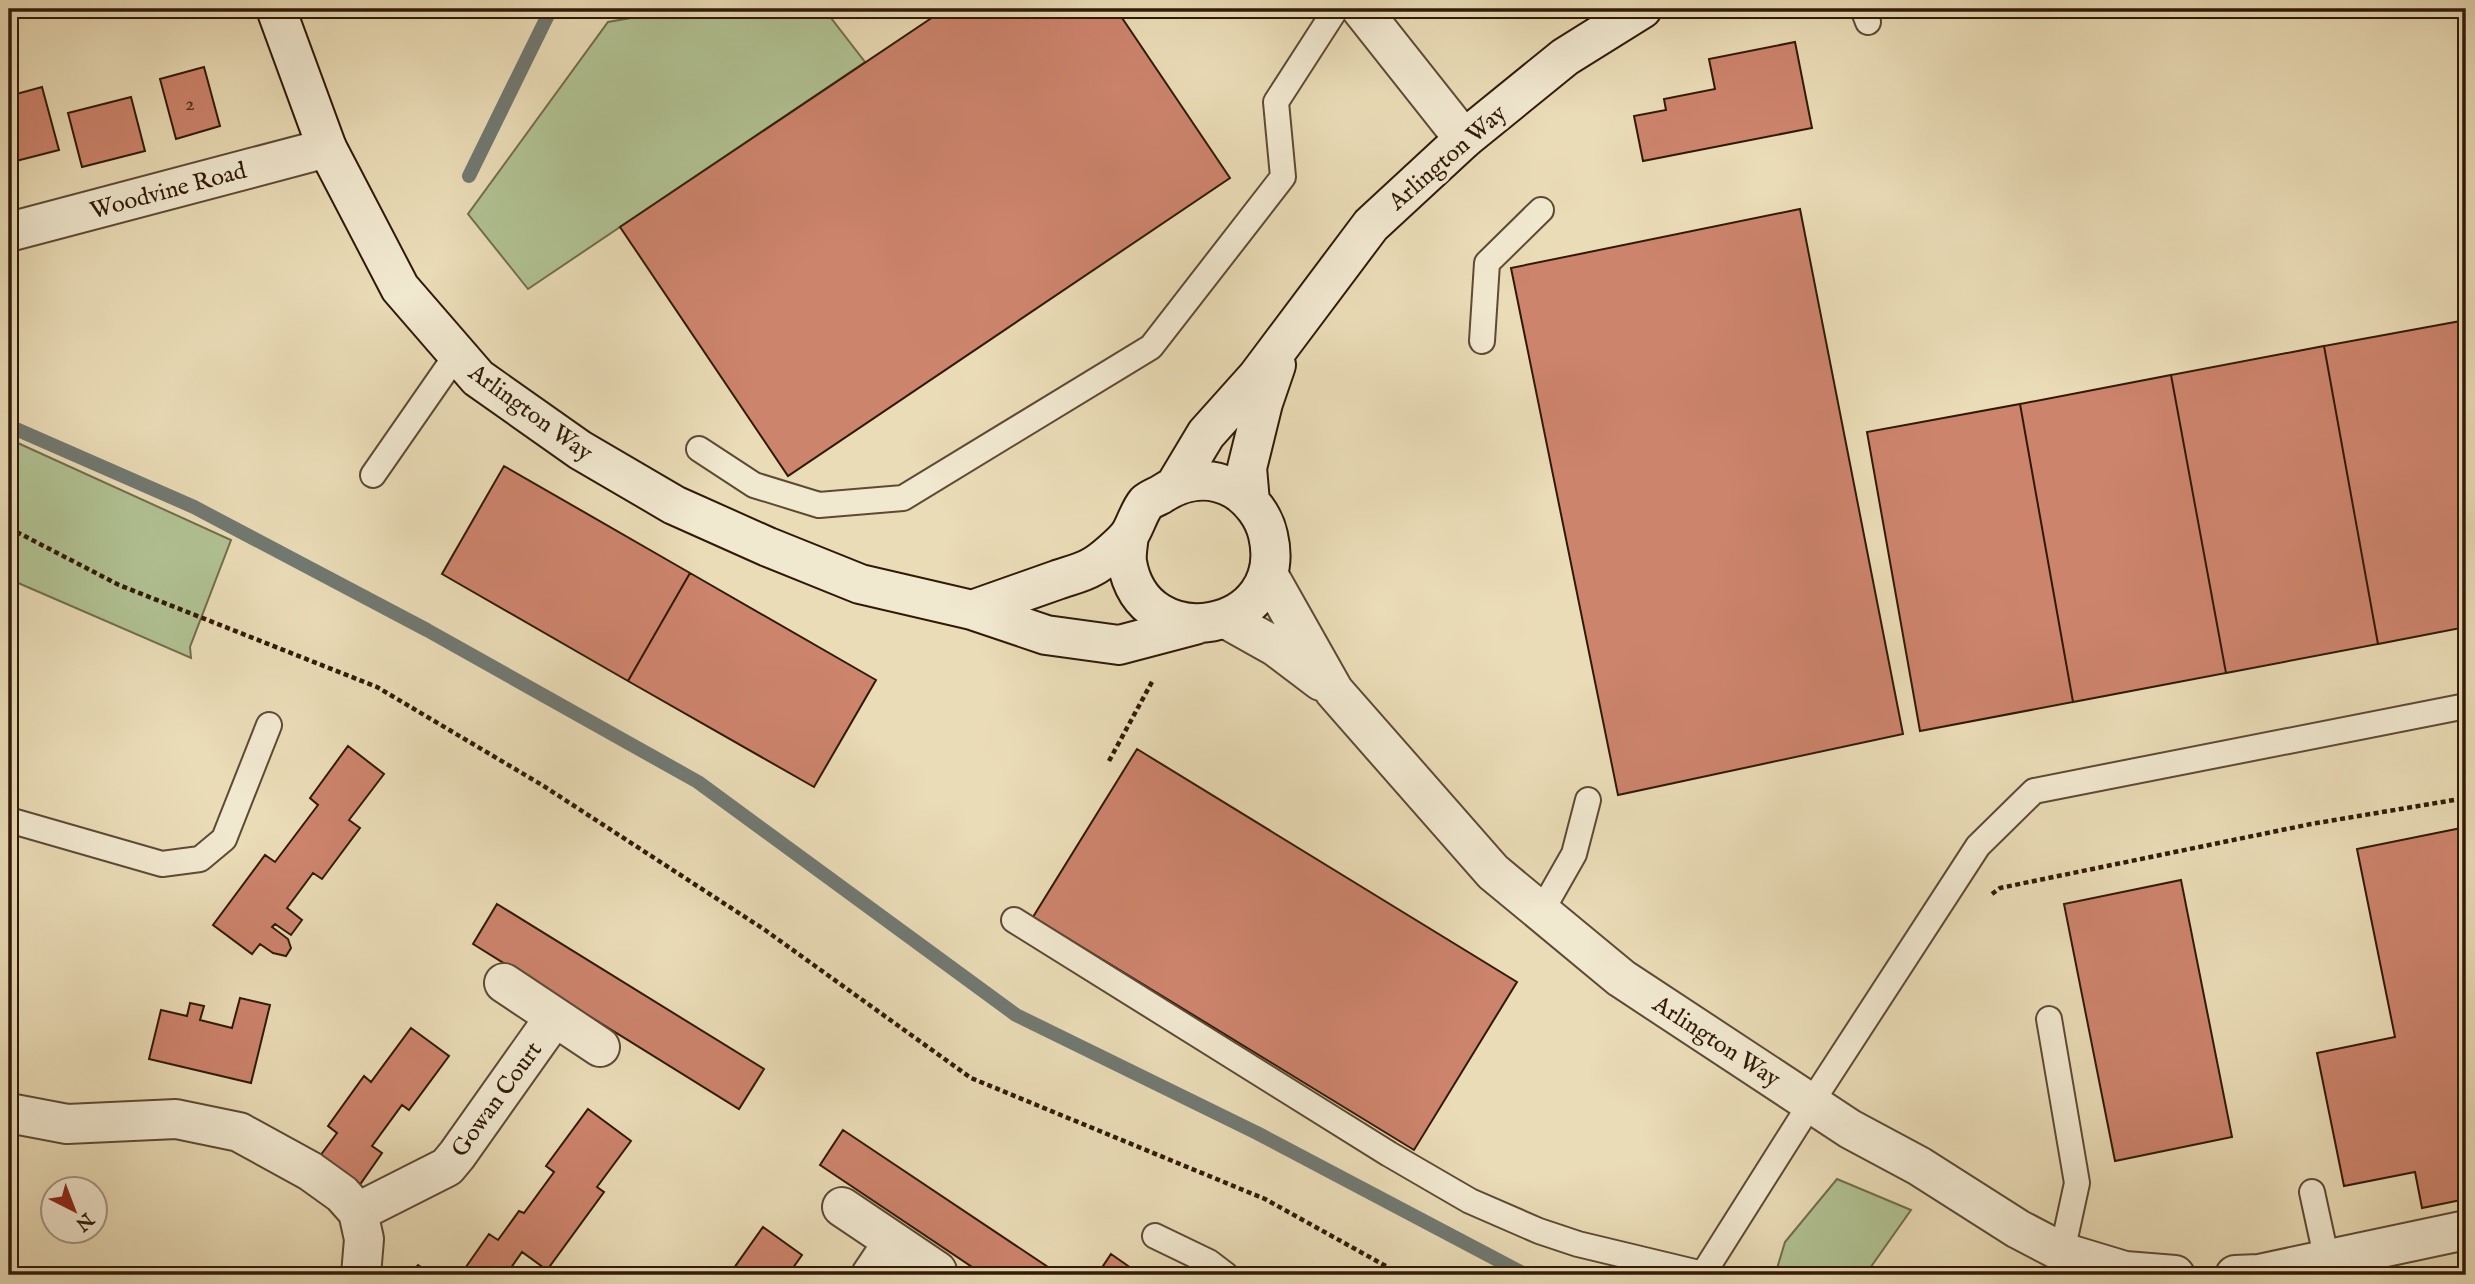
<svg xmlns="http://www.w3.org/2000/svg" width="2475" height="1284" viewBox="0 0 2475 1284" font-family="'IM FELL English',serif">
<rect width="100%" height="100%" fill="#eadcb7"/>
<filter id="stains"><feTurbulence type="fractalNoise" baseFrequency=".00286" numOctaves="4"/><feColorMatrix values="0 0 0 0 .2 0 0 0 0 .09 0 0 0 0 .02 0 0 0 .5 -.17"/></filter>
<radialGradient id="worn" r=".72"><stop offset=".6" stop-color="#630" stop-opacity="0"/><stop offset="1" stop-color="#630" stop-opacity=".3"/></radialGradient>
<!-- green -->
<path fill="#b1c293" stroke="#706e4d" stroke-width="2" d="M682 9H824L865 62 528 289 468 214 608 22Z
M9 439 231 540 190 647 191 658 9 579Z
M1837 1179 1911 1210 1868 1271 1872 1275H1775L1785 1242Z"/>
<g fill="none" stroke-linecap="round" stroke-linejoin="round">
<!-- stream -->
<path stroke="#717972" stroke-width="14" d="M469 176 551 9
M9 426 194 507 427 630 698 782 1016 1015 1257 1133 1526 1275"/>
</g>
<!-- building -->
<path fill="#cd846d" stroke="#301a07" stroke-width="2" d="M945 9H1116L1230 178 788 476 620 227Z
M1795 42 1812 128 1643 161 1634 116 1666 110 1664 99 1715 89 1709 59Z
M204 67 220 126 176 139 160 79Z
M42 87 59 150 16 161 9 136V96Z
M131 97 145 151 82 167 68 113Z
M1800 209 1903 734 1618 795 1511 268Z
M2466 320V627L2378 644 2324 346Z
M2324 346 2378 644 2226 673 2171 375Z
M2171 375 2226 673 2073 702 2020 404Z
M2020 404 2073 702 1920 731 1867 432Z
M504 466 690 573 628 681 442 574Z
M690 573 876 680 814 787 628 681Z
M348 746 384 774 349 820 360 828 322 879 313 873 287 908 302 920 291 935 275 924 272 927 288 939 291 948 286 956 273 953 260 944 252 954 213 925 265 855 275 862 318 805 310 798Z
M1137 749 1517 982 1414 1150 1033 917Z
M2466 827V1199L2422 1208 2415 1172 2344 1186 2317 1053 2395 1037 2357 849Z
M2181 880 2232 1137 2115 1161 2064 904Z
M497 904 764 1069 739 1109 473 944Z
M240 998 270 1005 251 1083 149 1059 161 1010 187 1016 190 1003 204 1006 200 1020 232 1028Z
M411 1028 449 1056 409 1110 402 1105 372 1146 382 1153 359 1186 320 1156 337 1133 328 1126 364 1076 371 1082Z
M588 1109 631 1141 597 1187 604 1192 547 1270 522 1252 506 1275 461 1274 489 1234 498 1240 519 1211 524 1213 554 1172 546 1166Z
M843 1130 1060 1275H984L820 1165Z
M763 1227 802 1255 788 1275H729Z
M1111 1254 1141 1275H1097Z
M418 1265 433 1275H410Z"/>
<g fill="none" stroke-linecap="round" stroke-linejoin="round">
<defs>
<path id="lane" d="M1863 9 1868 22
M1482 341 1487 263 1541 210
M699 449 754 485 819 505 903 498 1151 347 1283 177 1276 102 1336 9
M373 475 457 354
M9 820 162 864 200 859 224 839 269 725
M1541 912 1574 854 1588 800
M1014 920 1389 1154 1470 1201 1539 1231 1578 1244 1703 1274 1811 1103 1978 846 2034 791 2466 706
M2049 1019 2077 1183 2062 1252
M2312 1192 2327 1261
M1155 1236 1209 1262 1226 1275"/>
<path id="street" d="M1361 9 1464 139
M9 232 327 148
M1268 574 1334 691 1493 872 1621 978 1850 1129 1919 1166 2018 1229 2062 1252 2125 1271 2175 1275
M1226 619 1276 647 1321 681
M504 983 600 1047
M9 1113 67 1124 176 1119 239 1132 310 1171 342 1194 358 1212 364 1239 361 1275
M842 1207 937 1271
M358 1212 447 1167 457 1155 554 1018
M871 1275 893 1242
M2235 1275 2259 1274 2466 1230"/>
<path id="secondary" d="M276 9 327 148 400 288 478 378 580 450 674 505 768 547 860 584 972 610 1046 635 1119 645 1195 625
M1176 484 1206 434 1257 377 1371 225 1464 139 1565 57 1642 9
M1250 502 1247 468 1263 403 1276 365
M972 610C1001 600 1029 590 1057 580 1068 576 1082 573 1092 567 1102 562 1126 541 1131 532 1136 523 1140 510 1146 503 1149 500 1156 497 1160 495 1182 480 1209 475 1234 489 1251 499 1264 517 1268 535 1291 632 1143 660 1127 562 1126 554 1128 544 1129 535"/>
</defs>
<!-- lane casing -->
<use href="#lane" stroke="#5e4a33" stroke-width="28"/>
<!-- street casing -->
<use href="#street" stroke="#5e4a33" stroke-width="42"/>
<!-- secondary casing -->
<use href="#secondary" stroke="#301a07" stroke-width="42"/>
<!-- path -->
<path stroke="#301a07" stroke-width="4.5" stroke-dasharray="5 3.5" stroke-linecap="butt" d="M9 528 119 585 377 687 542 785 765 930 971 1078 1265 1199 1402 1275
M1109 761 1153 680
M1992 894 2000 888 2311 824 2466 798"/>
<!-- lane -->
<use href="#lane" stroke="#f1e8d0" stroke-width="24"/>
<!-- street -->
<use href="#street" stroke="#f1e8d0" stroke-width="38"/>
<!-- secondary -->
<use href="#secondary" stroke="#f1e8d0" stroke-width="38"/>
</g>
<g text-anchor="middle" stroke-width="7" stroke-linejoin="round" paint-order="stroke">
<!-- number labels -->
<g font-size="21" fill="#573420">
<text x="190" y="110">2</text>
</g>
<!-- street labels -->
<g font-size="24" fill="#301a07" stroke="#f1e8d0">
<text transform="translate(1447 157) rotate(-41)" y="8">Arlington Way</text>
<text transform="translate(168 190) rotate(-15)" y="8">Woodvine Road</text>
<text transform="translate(531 412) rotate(36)" y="8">Arlington Way</text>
<text transform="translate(1717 1041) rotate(33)" y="8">Arlington Way</text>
<text transform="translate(496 1099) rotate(-54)" y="8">Gowan Court</text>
</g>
</g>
<!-- margin -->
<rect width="2475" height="1284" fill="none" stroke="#eadcb7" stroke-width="35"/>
<rect x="10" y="10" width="2454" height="1263" fill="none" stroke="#301a07" stroke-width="3.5"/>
<rect x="18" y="18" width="2440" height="1249" fill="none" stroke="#301a07" stroke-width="2"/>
<!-- north arrow -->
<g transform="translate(74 1210) rotate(138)"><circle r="33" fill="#f1e8d0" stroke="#a49680" stroke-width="2"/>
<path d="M0-5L12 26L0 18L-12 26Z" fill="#8f2418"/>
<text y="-10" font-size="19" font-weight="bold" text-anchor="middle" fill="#301a07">N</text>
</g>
<rect width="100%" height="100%" filter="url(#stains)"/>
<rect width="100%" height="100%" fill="url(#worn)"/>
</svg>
